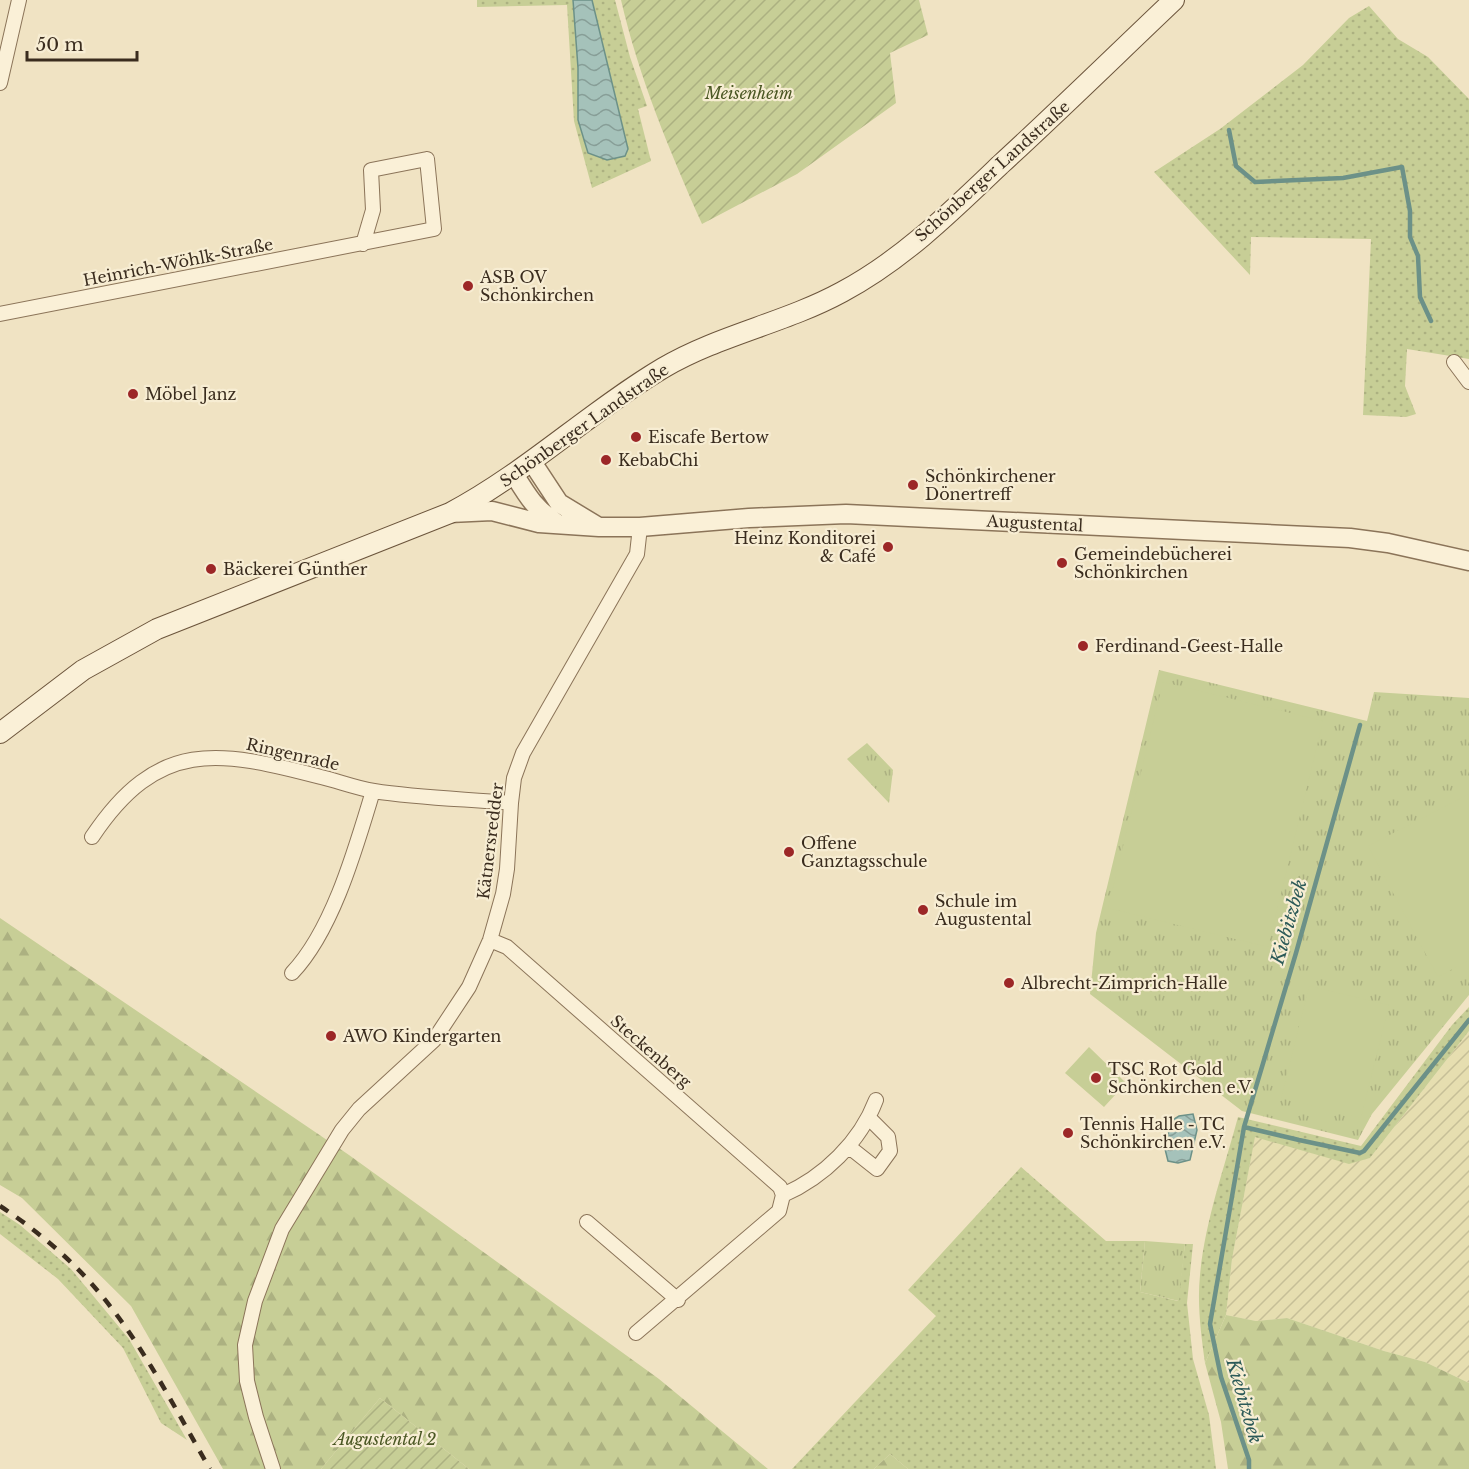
<svg xmlns="http://www.w3.org/2000/svg" width="1469" height="1469" viewBox="0 0 1469 1469" font-family="'Libre Baskerville',serif">
<defs>
<pattern id="farmland-furrows" width="10" height="10" patternUnits="userSpaceOnUse" patternTransform="scale(1.5)"><rect width="10" height="10" fill="#e6deb0"/><path d="M-1 1l2-2M0 10L10 0M9 11l2-2" fill="none" stroke="#c6bf97"/></pattern>
<pattern id="grass-dots" width="8" height="8" patternUnits="userSpaceOnUse" patternTransform="scale(1.5)"><rect width="8" height="8" fill="#c7ce96"/><path d="M2 2h.1M6 6h.1" fill="none" stroke="#acb181" stroke-width="1.8" stroke-linecap="round"/></pattern>
<pattern id="forest-firs" width="22" height="20" patternUnits="userSpaceOnUse" patternTransform="scale(1.5)"><rect width="22" height="20" fill="#c7ce96"/><path d="M5 1l3.5 6h-7zM16 11l3.5 6h-7z" fill="#acb181"/></pattern>
<pattern id="park-tufts" width="24" height="20" patternUnits="userSpaceOnUse" patternTransform="scale(1.5)"><rect width="24" height="20" fill="#c7ce96"/><path d="M3 7l-1-3M5 7V3M7 7l1-3M15 17l-1-3M17 17v-4M19 17l1-3" fill="none" stroke="#acb181"/></pattern>
<pattern id="garden-furrows" width="10" height="10" patternUnits="userSpaceOnUse" patternTransform="scale(1.5)"><rect width="10" height="10" fill="#c7ce96"/><path d="M-1 1l2-2M0 10L10 0M9 11l2-2" fill="none" stroke="#acb181"/></pattern>
<pattern id="water-waves" width="16" height="10" patternUnits="userSpaceOnUse" patternTransform="scale(1.5)"><rect width="16" height="10" fill="#a5c2ba"/><path d="M0 5q4-4 8 0t8 0" fill="none" stroke="#879e97"/></pattern>
</defs>
<rect width="100%" height="100%" fill="#f0e3c3"/>
<!-- farmland -->
<path fill="url(#farmland-furrows)" d="M1469 1031V1383L1425 1362 1384 1351 1287 1318 1256 1321 1226 1315 1232 1259 1255 1136 1349 1163 1370 1158Z"/>
<!-- grass -->
<path fill="url(#grass-dots)" d="M477 0H573L578 68V120L628 149 592 0H615L630 57 647 106 638 109 651 161 592 188 574 121 567 5 477 7Z
M1369 6 1398 39 1428 57 1469 99V359L1407 349 1405 386 1416 414 1406 417 1363 415 1371 239 1251 237 1250 275 1154 172 1220 129 1303 65 1349 18Z
M1469 1007V1031L1370 1158 1349 1164 1255 1137 1232 1259 1226 1315 1205 1363C1201 1334 1197 1304 1200 1275 1205 1221 1224 1169 1238 1117L1361 1146 1452 1025Z
M1021 1167 1106 1241H1145L1140 1292 1178 1301 1185 1244H1193L1187 1303 1193 1359 1209 1415 1216 1469H908L890 1454 874 1469H792L936 1316 908 1290Z
M0 1212 20 1225 71 1269 129 1339 187 1440 161 1423 123 1348 58 1279 0 1234Z"/>
<!-- forest -->
<path fill="url(#forest-firs)" d="M0 918 349 1155 659 1379 768 1469H469L380 1398 321 1469H223L131 1306 22 1198 0 1185Z
M1226 1315 1256 1321 1287 1318 1384 1351 1425 1362 1469 1383V1469H1228L1221 1422 1205 1363Z
M890 1454 908 1469H874Z"/>
<!-- park -->
<path fill="url(#park-tufts)" d="M1159 670 1367 721 1374 692 1469 698V995L1372 1114 1358 1140 1242 1111 1090 994 1096 933Z
M867 743 893 770 889 803 847 759Z
M1145 1241 1185 1244 1179 1301 1140 1292Z"/>
<!-- garden -->
<path fill="url(#garden-furrows)" d="M621 0H919L928 35 890 53 896 103 797 174 702 224C670 152 639 78 621 0Z
M380 1398 469 1469H321Z"/>
<!-- pitch -->
<path fill="#c7ce96" d="M1163 682 1323 721 1268 947 1108 908Z
M1469 794V960L1438 977 1368 846Z
M1309 986 1389 1005 1361 1118 1281 1098Z
M1089 1047 1126 1083 1104 1107 1065 1073Z"/>
<!-- water -->
<path fill="url(#water-waves)" stroke="#6c9188" stroke-width="1.5" d="M573 0H592L628 149 625 156 607 160 588 153 578 120V68Z
M1193 1114 1197 1130 1190 1160 1178 1163 1168 1161 1165 1149 1171 1121 1179 1116Z"/>
<g fill="none" stroke-linecap="round" stroke-linejoin="round">
<!-- stream -->
<path stroke="#6c9188" stroke-width="4.5" d="M1229 130 1236 166 1255 182 1343 178 1402 167 1410 211V237L1418 256 1420 297 1431 321
M1244 1127 1299 1140 1360 1153 1364 1151 1469 1020
M1249 1469V1460L1221 1377 1210 1324 1244 1127 1296 953 1360 725"/>
<defs>
<path id="minor" d="M0 83 19 0
M0 314C145 285 290 258 434 229L427 159 371 170 373 210 363 244
M1454 362 1469 382
M92 837C158 738 218 750 321 777 338 781 356 788 374 791 418 798 466 799 511 803
M490 940 507 947 780 1187 783 1195 779 1211 636 1333
M292 973C333 930 356 847 373 791
M846 1150H853L877 1169 890 1151 888 1137 869 1118
M783 1195C824 1177 860 1142 876 1100
M587 1222 678 1300
M273 1469 256 1417 247 1381 245 1345 255 1301 282 1229 342 1130 359 1109 434 1040 469 987 490 940 503 894 507 869 511 803 514 778 523 753 637 554 640 527"/>
<path id="tertiary" d="M532 462 559 503 597 526
M514 474C528 497 535 509 558 524
M450 513 492 511 539 523 599 527H640L749 518 846 514 1350 538 1388 543 1469 561"/>
<path id="secondary" d="M0 733 83 670 157 629 450 513C526 473 589 412 663 368 719 335 785 323 842 292 902 260 951 212 1000 165 1059 111 1116 55 1174 0"/>
</defs>
<!-- minor casing -->
<use href="#minor" stroke="#8b7459" stroke-width="16"/>
<!-- tertiary casing -->
<use href="#tertiary" stroke="#8b7459" stroke-width="21"/>
<!-- secondary casing -->
<use href="#secondary" stroke="#6c553c" stroke-width="22"/>
<!-- minor -->
<use href="#minor" stroke="#faf0d7" stroke-width="14"/>
<!-- tertiary -->
<use href="#tertiary" stroke="#faf0d7" stroke-width="18"/>
<!-- secondary -->
<use href="#secondary" stroke="#faf0d7" stroke-width="20"/>
<!-- rail -->
<path stroke="#3a2c1e" stroke-width="4.5" stroke-dasharray="10 10" stroke-linecap="butt" d="M0 1206C35 1229 70 1258 97 1290 143 1344 175 1409 210 1469"/>
</g>
<!-- markers -->
<g fill="#9c2727" stroke="#f7edd3" stroke-width="2">
<circle cx="468" cy="286" r="6"/>
<circle cx="133" cy="394" r="6"/>
<circle cx="636" cy="437" r="6"/>
<circle cx="606" cy="460" r="6"/>
<circle cx="913" cy="485" r="6"/>
<circle cx="888" cy="547" r="6"/>
<circle cx="1062" cy="563" r="6"/>
<circle cx="211" cy="569" r="6"/>
<circle cx="1083" cy="646" r="6"/>
<circle cx="789" cy="852" r="6"/>
<circle cx="923" cy="910" r="6"/>
<circle cx="1009" cy="983" r="6"/>
<circle cx="331" cy="1036" r="6"/>
<circle cx="1096" cy="1078" r="6"/>
<circle cx="1068" cy="1133" r="6"/>
</g>
<g text-anchor="middle" stroke-width="4.5" stroke-linejoin="round" paint-order="stroke">
<!-- park labels -->
<g font-size="16" font-style="italic" fill="#4a5723" stroke="#f7edd3">
<text x="749" y="99">Meisenheim</text>
<text x="385" y="1445">Augustental 2</text>
</g>
<!-- street labels -->
<g font-size="16" fill="#3a2c1e" stroke="#f7edd3">
<text transform="translate(992 171) rotate(-42)" y="6">Schönberger Landstraße</text>
<text transform="translate(178 262) rotate(-11)" y="6">Heinrich-Wöhlk-Straße</text>
<text transform="translate(584 425) rotate(-35)" y="6">Schönberger Landstraße</text>
<text transform="translate(1035 523) rotate(3)" y="6">Augustental</text>
<text transform="translate(293 754) rotate(13)" y="6">Ringenrade</text>
<text transform="translate(490 841) rotate(-83)" y="6">Kätnersredder</text>
<text transform="translate(651 1051) rotate(41)" y="6">Steckenberg</text>
</g>
<!-- poi labels -->
<g font-size="16" fill="#3a2c1e" stroke="#f7edd3" text-anchor="start">
<text x="480" y="283">ASB OV<tspan x="480" dy="18">Schönkirchen</tspan></text>
<text x="145" y="400">Möbel Janz</text>
<text x="648" y="443">Eiscafe Bertow</text>
<text x="618" y="466">KebabChi</text>
<text x="925" y="482">Schönkirchener<tspan x="925" dy="18">Dönertreff</tspan></text>
<text x="876" y="544" text-anchor="end">Heinz Konditorei<tspan x="876" dy="18">&amp; Café</tspan></text>
<text x="1074" y="560">Gemeindebücherei<tspan x="1074" dy="18">Schönkirchen</tspan></text>
<text x="223" y="575">Bäckerei Günther</text>
<text x="1095" y="652">Ferdinand-Geest-Halle</text>
<text x="801" y="849">Offene<tspan x="801" dy="18">Ganztagsschule</tspan></text>
<text x="935" y="907">Schule im<tspan x="935" dy="18">Augustental</tspan></text>
<text x="1021" y="989">Albrecht-Zimprich-Halle</text>
<text x="343" y="1042">AWO Kindergarten</text>
<text x="1108" y="1075">TSC Rot Gold<tspan x="1108" dy="18">Schönkirchen e.V.</tspan></text>
<text x="1080" y="1130">Tennis Halle - TC<tspan x="1080" dy="18">Schönkirchen e.V.</tspan></text>
</g>
<!-- water labels -->
<g font-size="18" font-style="italic" fill="#2c5a58" stroke="#f7edd3">
<text transform="translate(1289 922) rotate(-74)" y="6">Kiebitzbek</text>
<text transform="translate(1244 1401) rotate(74)" y="6">Kiebitzbek</text>
</g>
</g>
<!-- scale -->
<path d="M27 51v9h110v-9" fill="none" stroke="#3a2c1e" stroke-width="3"/>
<text x="36" y="51" font-size="18" fill="#3a2c1e" stroke="#f7edd3" stroke-width="4.5" paint-order="stroke">50 m</text>
</svg>
